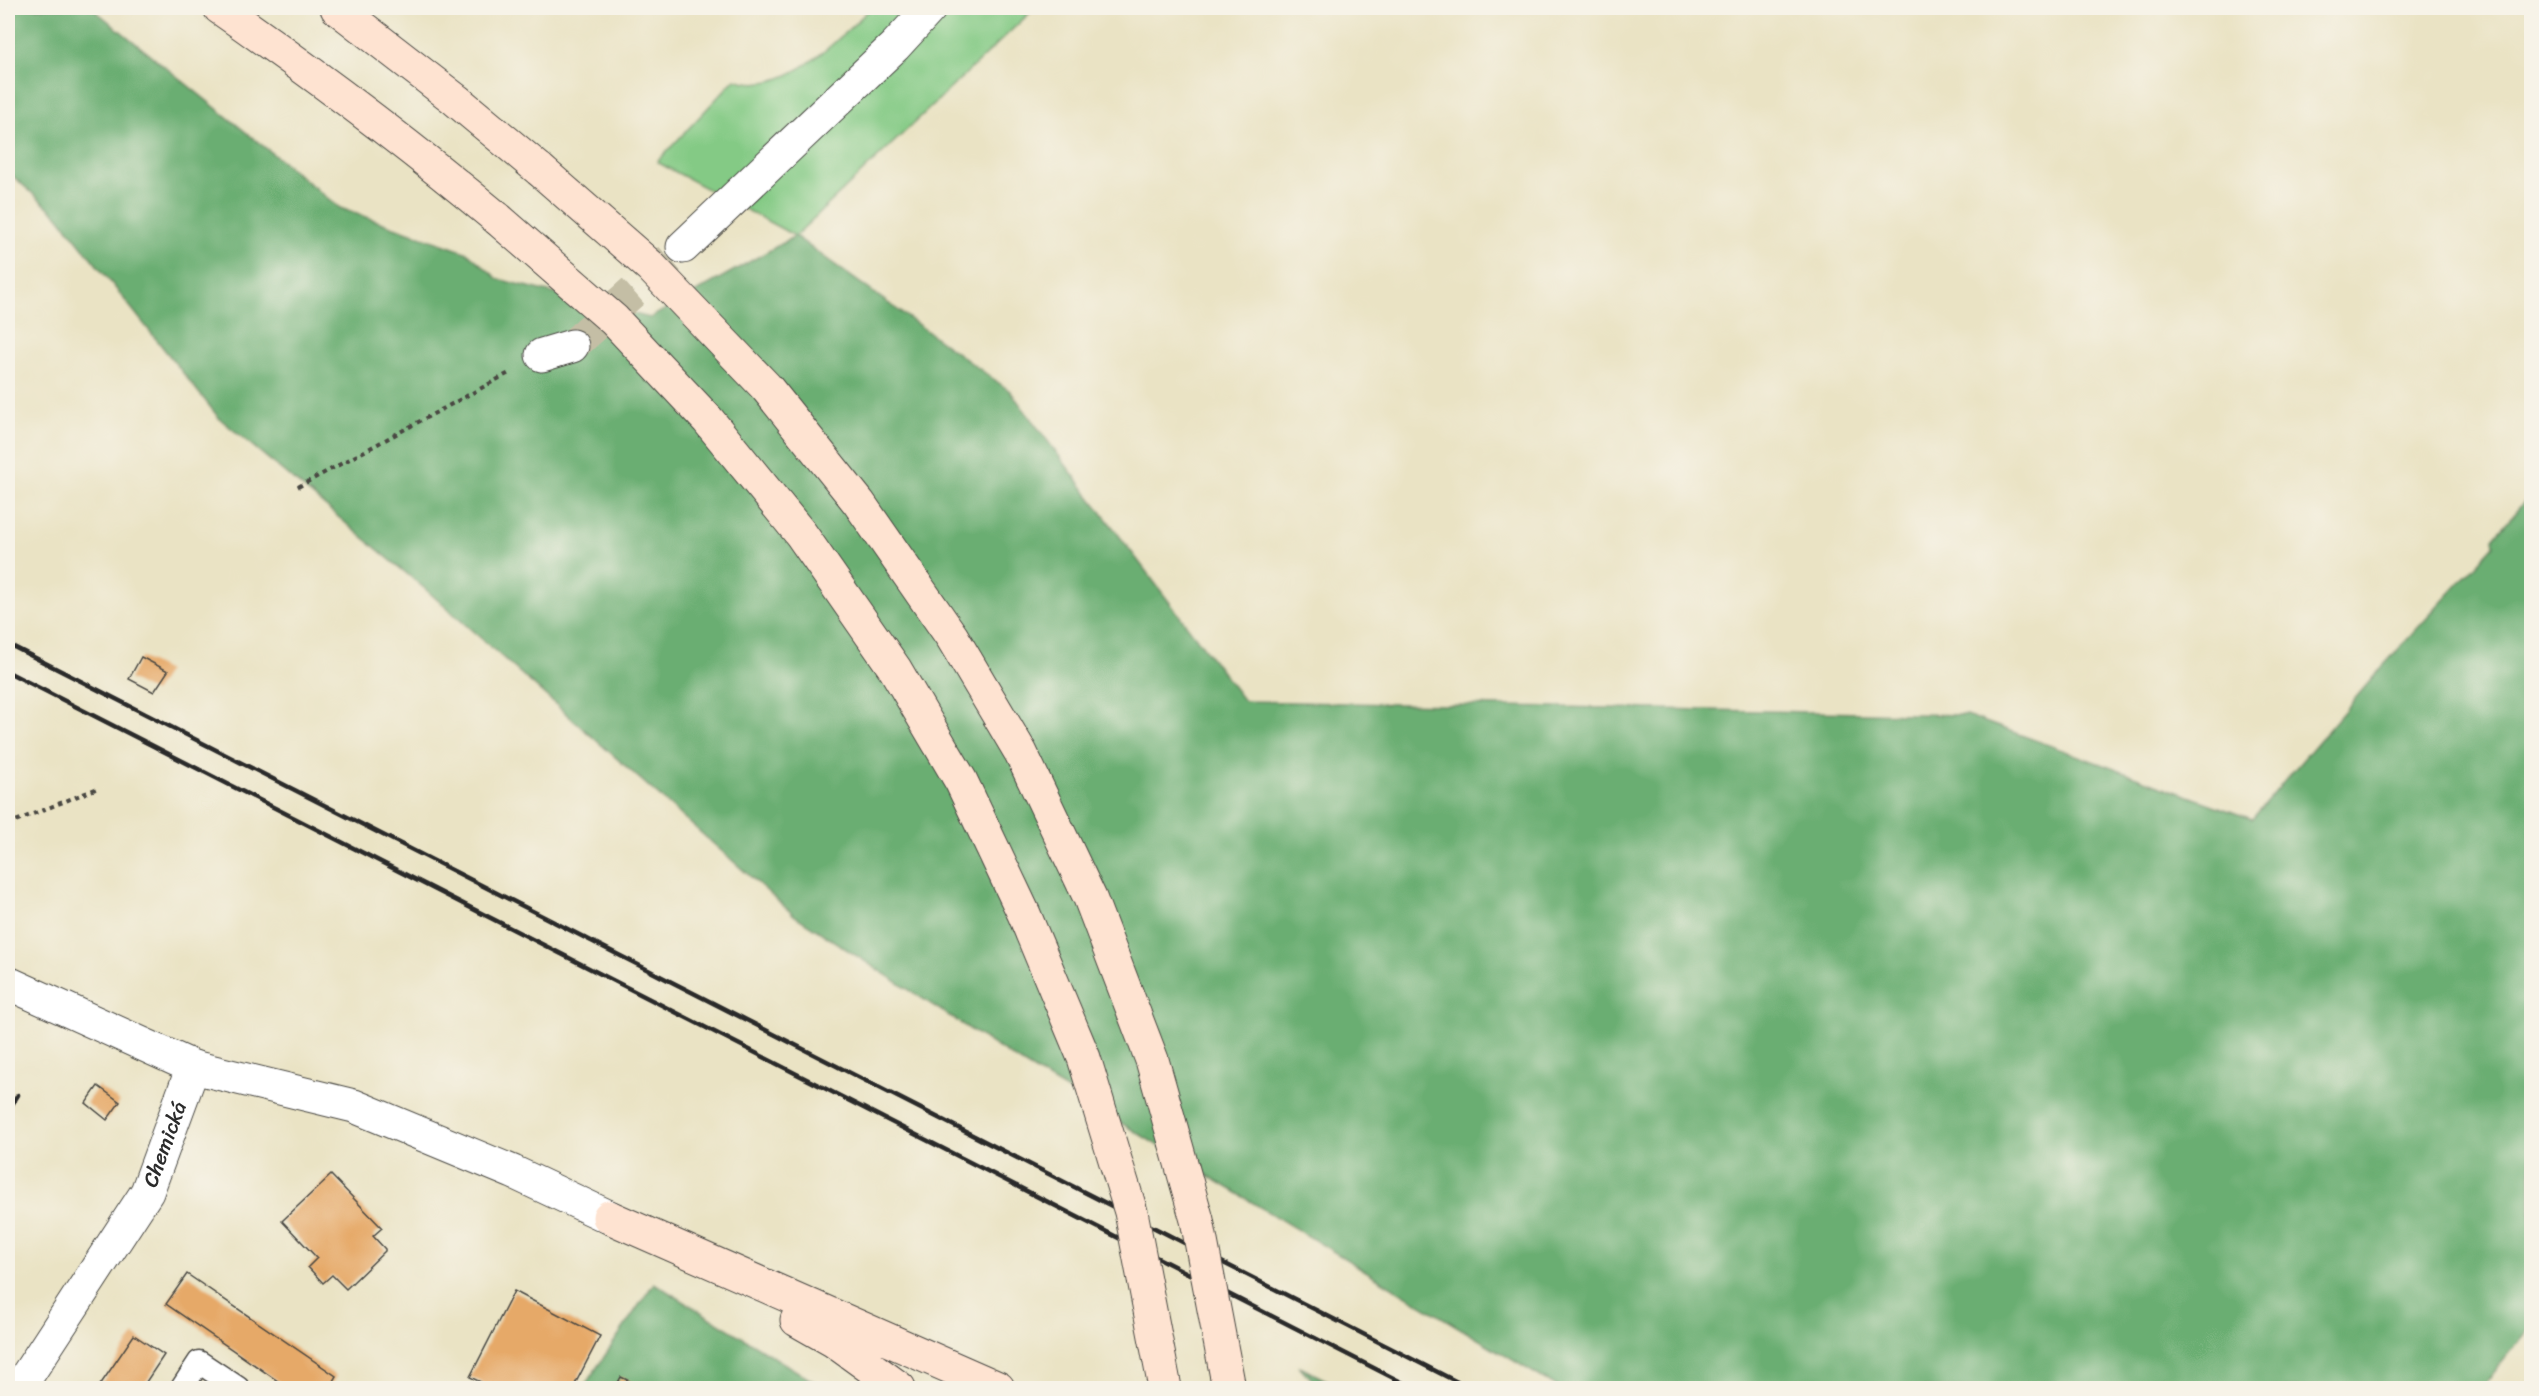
<svg xmlns="http://www.w3.org/2000/svg" width="2539" height="1396" viewBox="0 0 2539 1396" font-family="Sriracha,sans-serif">
<rect width="100%" height="100%" fill="#f7f3e8"/>
<filter id="ink" filterUnits="userSpaceOnUse"><feTurbulence type="fractalNoise" baseFrequency=".0167" numOctaves="2"/><feDisplacementMap in="SourceGraphic" scale="12" xChannelSelector="R" yChannelSelector="G"/><feConvolveMatrix kernelMatrix="1 2 1 2 8 2 1 2 1" color-interpolation-filters="sRGB"/></filter>
<filter id="wash" filterUnits="userSpaceOnUse"><feTurbulence type="fractalNoise" baseFrequency=".008" numOctaves="4" result="noise"/><feDisplacementMap in="SourceGraphic" scale="24" xChannelSelector="R" yChannelSelector="G"/><feGaussianBlur stdDeviation="1.35" result="paint"/><feColorMatrix in="noise" values="0 0 0 0 0 0 0 0 0 0 0 0 0 0 0 0 0 1.4 0 .05"/><feComposite in="paint" operator="in"/></filter>
<g filter="url(#wash)">
<rect width="100%" height="100%" fill="#eae3c4"/>
<!-- green -->
<path fill="#84ca85" stroke="#587a58" stroke-width="1.5" d="M871 8H1035L795 236 657 162 735 79C785 98 838 39 871 8Z"/>
<!-- forest -->
<path fill="#6bae72" stroke="#4b6c4e" stroke-width="1.5" d="M8 8H92L340 208 468 253 498 279 650 318 795 236 1010 391 1244 701 1966 715 2252 819 2382 667 2494 545 2493 538 2531 494V1327L2481 1388H1559L1025 1065 795 916 424 588 219 418 57 215 8 172Z
M654 1283 824 1388H583Z
M1298 1366 1342 1388H1321Z"/>
<g id="blocks">
<!-- building -->
<path fill="#e6a968" d="M141 657 168 671 154 692 129 679Z
M98 1086 120 1102 107 1120 86 1103Z
M331 1175 382 1228 373 1236 385 1249V1251L346 1289 332 1275 323 1283 308 1267 317 1258 282 1221Z
M187 1274 336 1376 329 1388H288L166 1304Z
M514 1291 600 1336 573 1388H493L470 1377Z
M134 1335 164 1355 142 1388H98Z
M621 1377 644 1388H615Z"/>
</g>
</g>
<g filter="url(#ink)">
<use href="#blocks" fill-opacity="0" stroke="#484742" stroke-width="1.5"/>
<g fill="none" stroke-linecap="round" stroke-linejoin="round">
<!-- minor-tunnel -->
<path stroke="#c4bea5" stroke-width="33" stroke-dasharray="33 16" stroke-linecap="butt" d="M572 346 683 247"/>
<defs>
<path id="service" d="M182 1388 199 1362 238 1388"/>
<g id="minor">
<path d="M683 247 895 46 930 8"/>
<path d="M542 355 572 346"/>
<path d="M8 983 193 1067 354 1106 513 1172 609 1217"/>
<path id="s1" d="M19 1388 147 1192 193 1067"/>
</g>
<path id="secondary" d="M220 8C316 75 408 144 498 219
M337 8 456 100 540 170
M609 1217 998 1388
M797 1320 834 1341 899 1388"/>
</defs>
<!-- service casing -->
<use href="#service" stroke="#484742" stroke-width="25"/>
<!-- minor casing -->
<use href="#minor" stroke="#484742" stroke-width="35"/>
<!-- secondary casing -->
<use href="#secondary" stroke="#484742" stroke-width="35"/>
<!-- path -->
<path stroke="#484742" stroke-width="4" stroke-dasharray="4.5 4.5" stroke-linecap="butt" d="M298 487 511 372
M8 824 98 788"/>
<!-- service -->
<use href="#service" stroke="#fff" stroke-width="22"/>
<!-- minor -->
<use href="#minor" stroke="#fff" stroke-width="33"/>
<!-- secondary -->
<use href="#secondary" stroke="#fee3d1" stroke-width="33"/>
<!-- rail -->
<path stroke="#2b2b2b" stroke-width="4.5" d="M8 644 1469 1388
M8 672 1413 1388
M8 1111 18 1095"/>
<defs>
<path id="secondary-bridge" d="M540 170 650 266 766 387 859 503 952 637 1021 753 1090 898 1152 1060 1197 1220 1229 1388
M498 219 614 320 708 420 801 534 895 669 961 781 1024 914 1084 1058 1131 1212 1165 1388"/>
</defs>
<!-- secondary-bridge casing -->
<use href="#secondary-bridge" stroke="#484742" stroke-width="35" stroke-linecap="butt"/>
<!-- secondary-bridge -->
<use href="#secondary-bridge" stroke="#fee3d1" stroke-width="33"/>
</g>
</g>
<g text-anchor="middle" stroke-width="4.5" stroke-linejoin="round" paint-order="stroke">
<!-- street labels -->
<g font-size="21" fill="#2b2b2b" stroke="#f7f3e8">
<text dy="7" stroke="none"><textPath href="#s1" startOffset="285">Chemická</textPath></text>
</g>
</g>
<!-- margin -->
<rect width="2539" height="1396" fill="none" stroke="#f7f3e8" stroke-width="30"/>
</svg>
